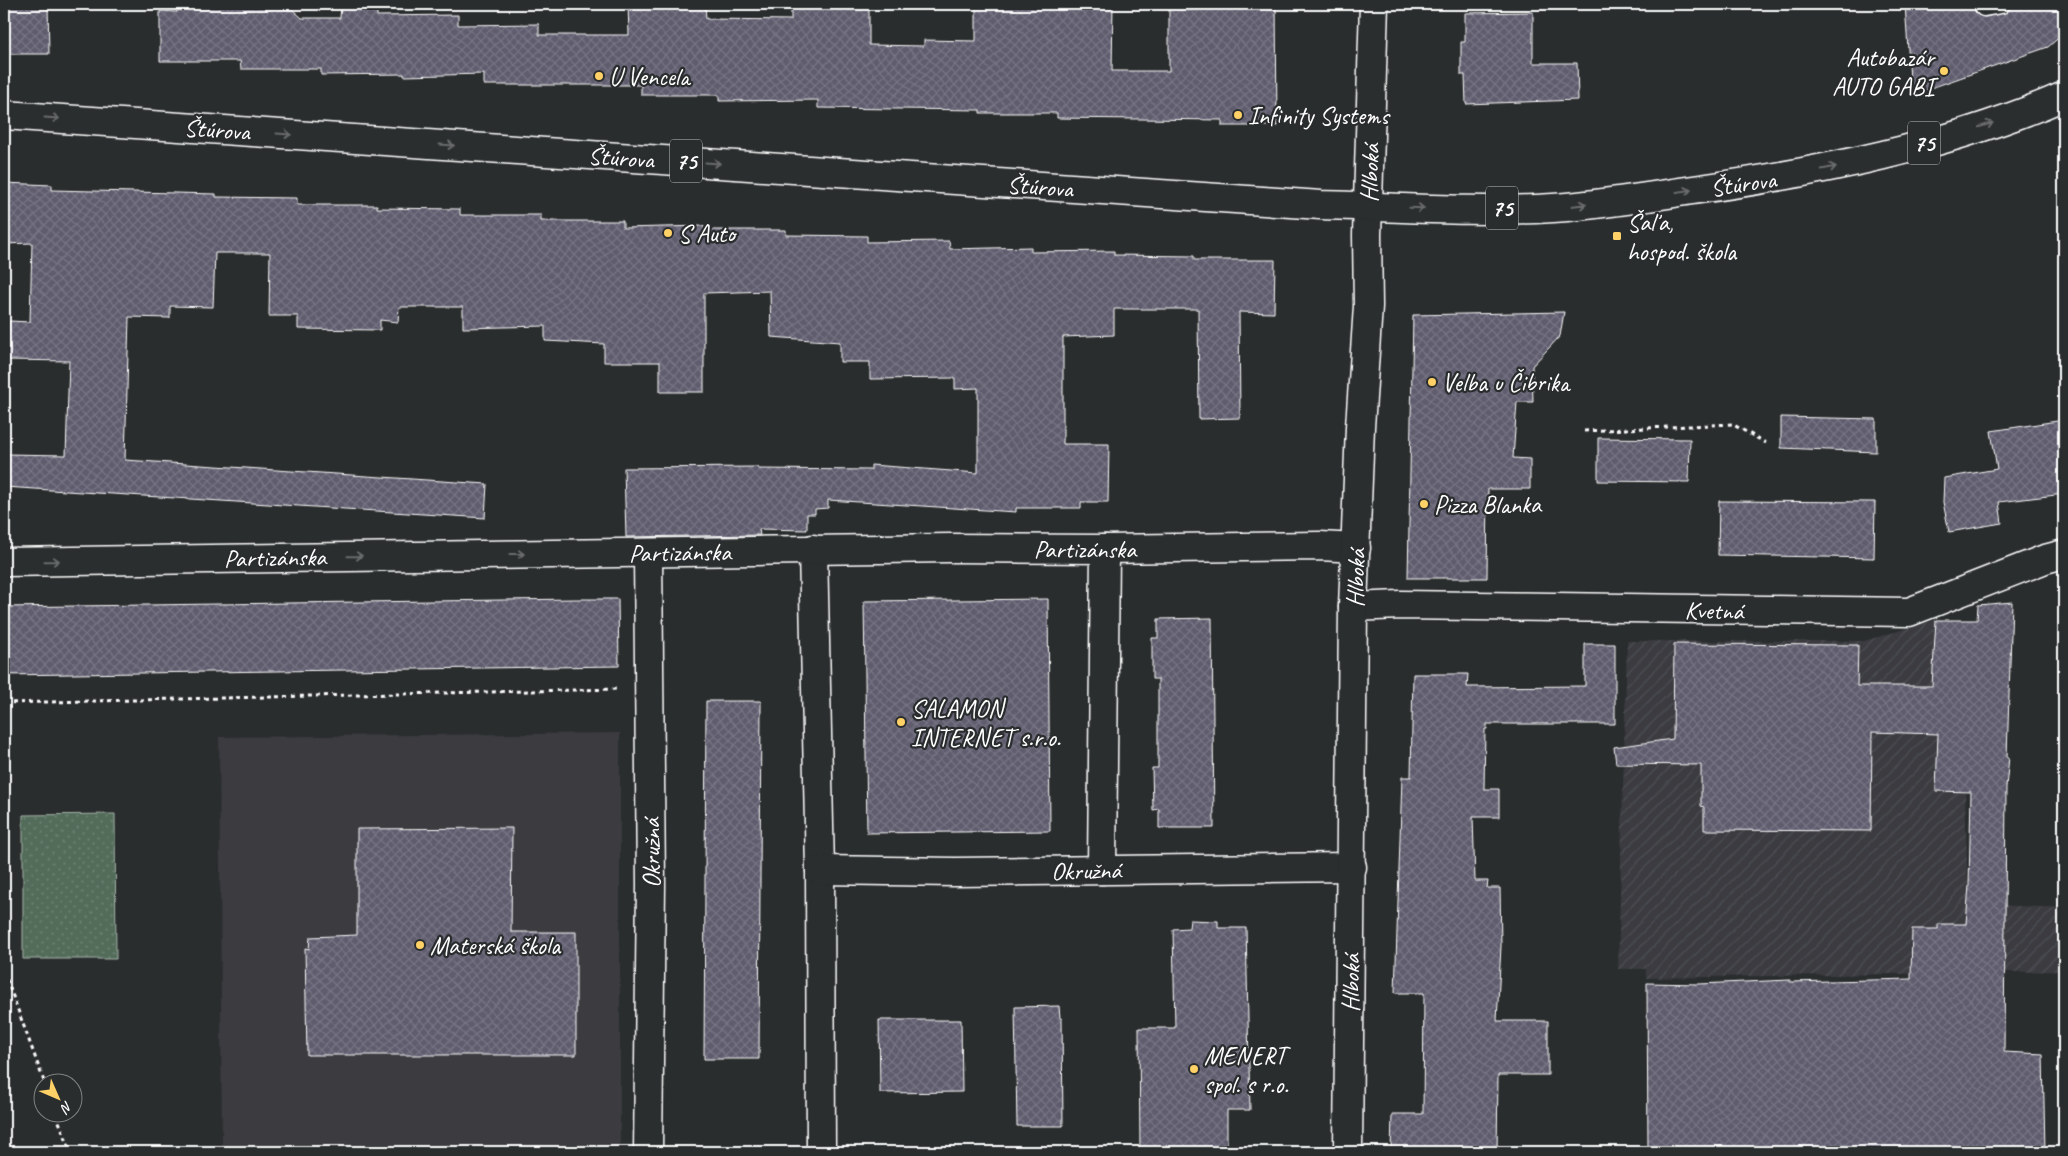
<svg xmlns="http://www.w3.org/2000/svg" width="2068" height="1156" viewBox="0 0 2068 1156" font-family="Caveat,sans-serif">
<defs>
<pattern id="industrial-furrows" width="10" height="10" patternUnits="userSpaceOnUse" patternTransform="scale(1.25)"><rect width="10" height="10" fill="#3a3b41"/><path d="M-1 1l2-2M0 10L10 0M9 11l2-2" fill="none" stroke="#4e4f54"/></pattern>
<pattern id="grass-dots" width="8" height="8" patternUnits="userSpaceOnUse" patternTransform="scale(1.25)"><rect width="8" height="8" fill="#536c5a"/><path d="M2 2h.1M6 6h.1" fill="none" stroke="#6d8273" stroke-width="1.8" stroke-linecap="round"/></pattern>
<pattern id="building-cross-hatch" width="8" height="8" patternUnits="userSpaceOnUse" patternTransform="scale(1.25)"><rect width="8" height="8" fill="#5f5c6e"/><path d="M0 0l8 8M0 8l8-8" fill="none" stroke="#777484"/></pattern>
</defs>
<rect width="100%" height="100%" fill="#2a2d2e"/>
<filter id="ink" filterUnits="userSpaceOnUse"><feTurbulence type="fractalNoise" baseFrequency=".02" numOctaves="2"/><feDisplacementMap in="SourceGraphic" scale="10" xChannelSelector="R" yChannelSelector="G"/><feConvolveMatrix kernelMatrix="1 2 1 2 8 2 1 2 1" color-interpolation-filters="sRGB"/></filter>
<g filter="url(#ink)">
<!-- built -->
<path fill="#3a3b41" d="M620 733V1152H222L219 737Z"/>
<!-- industrial -->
<path fill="url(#industrial-furrows)" d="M1936 620 1935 654 1939 704 1936 791 1965 792 1968 902 1973 904 2064 908V971L1646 978V969H1618L1627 641H1864Z"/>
<!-- grass -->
<path fill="url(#grass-dots)" stroke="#a9b6ac" d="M115 814 116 959H23V815Z"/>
<!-- building -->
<path fill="url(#building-cross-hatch)" stroke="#fff" d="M4 4H48L49 54H4Z
M177 4H286L302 18H340L341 5 377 4V16L458 15V25L539 24V35H629L628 4H705L706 19 791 20V4H869V45L924 46V40L976 41V4H1113L1112 71H1169V9L1197 10V4H1276L1277 126H1222V120L1057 118V113H980V110L818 108V100L719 101V95H641V85H484V74L404 76V74L321 75V69H241L240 61H160V11L177 12Z
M1905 4H1973L1976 14 1985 17 2007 12 2011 4H2064V33L2048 47 1911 95Z
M1533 12V63H1577L1578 100 1466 104 1465 75H1461V42H1465V13Z
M4 183 52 185V190L216 194V197L297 198V205H377V208L460 209V215H541V221H623V228L704 226V230H786V235L867 236V242L949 241 950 249 1031 247V252L1114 251V255L1194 256V260H1275L1274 313 1239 312 1240 418 1199 419 1198 309H1114V335L1063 337V444H1109L1108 502H1081V508H1016V512L828 500V508L815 509V514H807V530L759 529 760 535 626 537 624 468 758 467V469L871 470V465L978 473V388L955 389V378L870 379V362H840V342L771 337 770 291 704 293V392H660V362H604V344L545 341V326L463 328V307H399L398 322 380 320V330L298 329V316H269L270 253H215L213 307 170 306V318L129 317 125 460 487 484 485 518 4 487V454L66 455 69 361 7 360 9 321 30 322 32 243 4 244Z
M1564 312 1560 336 1532 366 1533 402H1517L1513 458 1530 459V489H1488L1487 578H1408L1413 315Z
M1781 417 1876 419V452L1781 448Z
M2064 420V494L1999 502 2002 523 1949 532 1943 502 1944 478 1997 469 1991 431Z
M1598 438 1690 439 1689 482 1598 481Z
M1719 501 1875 502 1874 558 1718 555Z
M576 599H618L619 666 4 675V607Z
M1048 599 1050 831 867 833 864 601Z
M2012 602 2007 757H2009L2006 787 2004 1052 2043 1054 2045 1152H1648L1647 983 1699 984 1790 980V982L1911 979 1912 929H1938V924H1966L1969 885 1971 792 1936 791 1938 734 1872 732 1871 831 1704 830V807L1701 806V765L1616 764 1614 747 1673 739 1674 644 1858 645 1857 686H1932L1936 620H1977L1978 605Z
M1212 618 1214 828H1159V809L1153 810 1152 768H1158V679H1152V638H1158V619Z
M1585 644H1615V724H1487V729H1485L1484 789H1499V817H1473L1475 881H1488L1487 888H1500L1501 946 1497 1021H1548V1075H1498L1497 1152H1391L1392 1114H1423L1424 993H1395L1402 777H1411L1413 674H1468L1467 687 1585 686Z
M706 701H761L759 1059H704Z
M512 828 511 932H576V1055H307L305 948 309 949 310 937 357 935V829Z
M1190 920 1218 921V928H1246L1250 1110H1227V1152H1140L1139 1028H1175L1173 929 1189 928Z
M1059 1006 1060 1018 1062 1019 1063 1126H1017L1015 1007Z
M879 1020H961L962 1092 880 1093Z"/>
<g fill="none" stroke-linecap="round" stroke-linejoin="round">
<defs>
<path id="lane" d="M1983 4 1984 7 2001 4"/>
<g id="street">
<path d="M813 549 820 870 821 1152"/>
<path id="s1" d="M4 562 950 548 1105 549 1320 546 1356 548"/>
<path d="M1353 607 1400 605 1909 612 2045 559 2064 554"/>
<path d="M820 870 955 872 1352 867"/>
<path d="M1102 870 1105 549"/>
<path d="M648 1152 651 885 648 553"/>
<path d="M1348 1152 1353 607 1360 427 1368 306 1367 235 1374 4"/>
</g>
<path id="primary" d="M4 115 1321 205C1398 207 1476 213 1553 208 1600 205 1647 197 1693 190 1819 172 1947 147 2064 96"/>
</defs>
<!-- lane casing -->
<use href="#lane" stroke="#fff" stroke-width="21"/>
<!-- street casing -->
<use href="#street" stroke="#fff" stroke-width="31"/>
<!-- primary casing -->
<use href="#primary" stroke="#fff" stroke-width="31"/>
<!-- path -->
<path stroke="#fff" stroke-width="3" stroke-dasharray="4 4" stroke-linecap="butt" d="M1584 431 1732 424 1766 443
M4 703 618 689
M4 972 45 1084
M56 1114 71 1152"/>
<!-- lane -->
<use href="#lane" stroke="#2a2d2e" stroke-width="18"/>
<!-- street -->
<use href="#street" stroke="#2a2d2e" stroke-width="28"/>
<!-- primary -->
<use href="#primary" stroke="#2a2d2e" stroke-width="28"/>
</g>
<!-- one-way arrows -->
<defs><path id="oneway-shaft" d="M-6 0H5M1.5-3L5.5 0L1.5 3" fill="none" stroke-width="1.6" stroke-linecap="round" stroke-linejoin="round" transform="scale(1.25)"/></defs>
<g stroke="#6a6c6d">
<use href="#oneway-shaft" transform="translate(52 118) rotate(4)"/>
<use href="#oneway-shaft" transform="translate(1986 125) rotate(-18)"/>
<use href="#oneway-shaft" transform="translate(284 134) rotate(4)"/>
<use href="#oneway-shaft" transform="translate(447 145) rotate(4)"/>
<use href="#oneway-shaft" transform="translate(713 163) rotate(4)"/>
<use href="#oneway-shaft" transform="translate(1829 168) rotate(-11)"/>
<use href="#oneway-shaft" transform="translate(1684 191) rotate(-8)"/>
<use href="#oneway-shaft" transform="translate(1579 205) rotate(-7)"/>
<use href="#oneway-shaft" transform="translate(1417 208) rotate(2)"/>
<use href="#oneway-shaft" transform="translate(517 554)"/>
<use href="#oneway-shaft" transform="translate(355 556) rotate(-1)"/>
<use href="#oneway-shaft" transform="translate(52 561) rotate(-1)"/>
</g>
</g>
<!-- markers -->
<g fill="#ffd166" stroke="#2a2d2e" stroke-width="2">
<circle cx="1944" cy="71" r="5"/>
<circle cx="599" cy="76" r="5"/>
<circle cx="1238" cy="115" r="5"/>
<circle cx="668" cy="233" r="5"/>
<rect x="1612" y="231" width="10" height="10" rx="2.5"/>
<circle cx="1432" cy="382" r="5"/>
<circle cx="1424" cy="504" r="5"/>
<circle cx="901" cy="722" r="5"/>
<circle cx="420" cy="945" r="5"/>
<circle cx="1194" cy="1069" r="5"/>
</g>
<g text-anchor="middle" stroke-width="4.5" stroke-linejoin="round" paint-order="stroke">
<!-- shield labels -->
<g fill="#2a2d2e" stroke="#bfc0c0" stroke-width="1">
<rect x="1908" y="121.5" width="32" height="43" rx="4"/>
<rect x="670" y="139.5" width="32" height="43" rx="4"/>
<rect x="1486" y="186.5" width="32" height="43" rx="4"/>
</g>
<g font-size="24" font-weight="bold" fill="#fff">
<text x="1924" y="151">75</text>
<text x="686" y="169">75</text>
<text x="1502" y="216">75</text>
</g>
<!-- poi labels -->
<g font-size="25" fill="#fff" stroke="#2a2d2e" text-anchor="start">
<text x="1934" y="66" text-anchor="end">Autobazár<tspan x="1934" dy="29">AUTO GABI</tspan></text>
<text x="609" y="85">U Vencela</text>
<text x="1248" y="124">Infinity Systems</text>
<text x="1627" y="231">Šaľa,<tspan x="1627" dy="29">hospod. škola</tspan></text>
<text x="678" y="242">S Auto</text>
<text x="1442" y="391">Velba u Čibrika</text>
<text x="1434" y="513">Pizza Blanka</text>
<text x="911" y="717">SALAMON<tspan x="911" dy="29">INTERNET s.r.o.</tspan></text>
<text x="430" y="954">Materská škola</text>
<text x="1204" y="1064">MENERT<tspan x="1204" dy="29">spol. s r.o.</tspan></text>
</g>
<!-- street labels -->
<g font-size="25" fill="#fff" stroke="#2a2d2e">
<text transform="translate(217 129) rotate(4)" y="9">Štúrova</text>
<text transform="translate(621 157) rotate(4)" y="9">Štúrova</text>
<text transform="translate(1369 173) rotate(-88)" y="9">Hlboká</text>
<text transform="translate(1743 183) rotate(-8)" y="9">Štúrova</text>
<text transform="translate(1040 186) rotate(4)" y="9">Štúrova</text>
<text dy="9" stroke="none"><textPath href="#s1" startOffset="1081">Partizánska</textPath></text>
<text dy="9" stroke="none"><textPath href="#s1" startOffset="676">Partizánska</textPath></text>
<text transform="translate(275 557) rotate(-1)" y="9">Partizánska</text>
<text transform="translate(1355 578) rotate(-88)" y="9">Hlboká</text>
<text transform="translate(1714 610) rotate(1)" y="9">Kvetná</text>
<text transform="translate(651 853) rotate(-90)" y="9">Okružná</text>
<text transform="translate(1086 870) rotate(-1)" y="9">Okružná</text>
<text transform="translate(1350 983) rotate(-89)" y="9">Hlboká</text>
</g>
</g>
<!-- margin -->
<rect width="2068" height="1156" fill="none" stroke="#2a2d2e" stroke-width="20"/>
<rect x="10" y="10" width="2048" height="1136" fill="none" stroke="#fff" stroke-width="2" filter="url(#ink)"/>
<!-- north arrow -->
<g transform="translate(58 1098) rotate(135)"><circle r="24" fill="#2a2d2e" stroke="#7f8182"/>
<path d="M0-4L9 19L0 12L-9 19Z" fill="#ffd166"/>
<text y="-8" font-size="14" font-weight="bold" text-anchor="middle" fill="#ffffff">N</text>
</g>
</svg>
